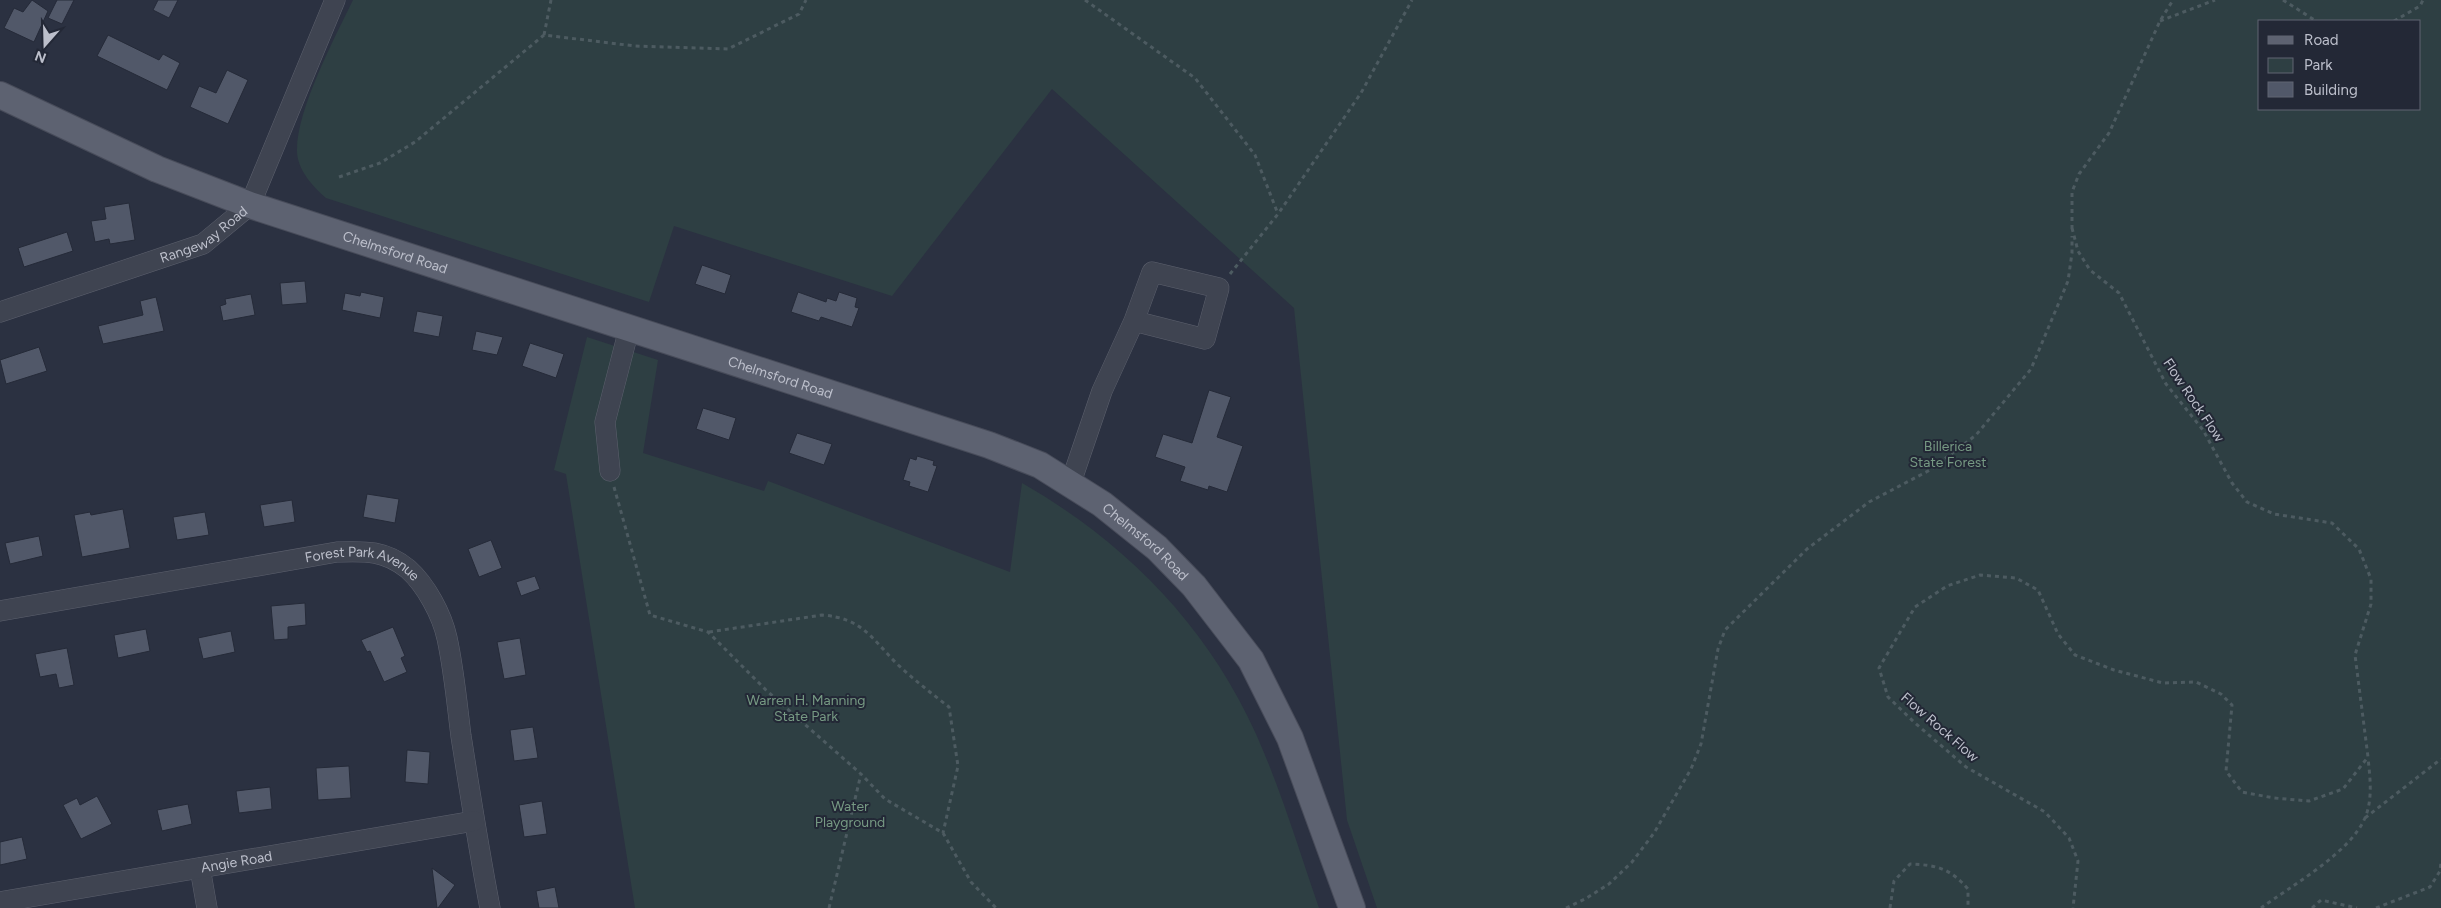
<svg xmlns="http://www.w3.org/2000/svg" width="2441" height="908" viewBox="0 0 2441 908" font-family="Figtree,sans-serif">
<rect width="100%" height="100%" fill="#2b3141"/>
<!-- green -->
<path fill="#2e3f43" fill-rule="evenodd" d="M353 0H2441V908H1377L1347 820 1294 308 1052 89 892 296 674 226 649 302 326 198C313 187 297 169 297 151 296 111 335 37 353 0ZM2260 21H2420V109H2260Z
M587 337 658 360 643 453 764 491 768 481 1010 572 1022 483C1125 542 1207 625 1256 734 1281 790 1299 850 1319 908H635L566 474 554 470Z"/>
<!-- building -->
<path fill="#515869" stroke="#252a38" d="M32 0 48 11 34 42 4 28 14 8 23 12Z
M57 0H74L62 24 48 18Z
M158 0H178L169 18 153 10Z
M108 35 159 60 163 54 180 63 167 90 97 56Z
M227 70 248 80 228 124 190 107 199 86 216 93Z
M129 203 135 240 110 244 109 239 95 242 91 221 106 219 104 207Z
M67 232 73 251 24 267 18 248Z
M702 265 731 275 725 294 695 284Z
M305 281 307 303 282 305 280 283Z
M361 292 384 297 380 318 342 310 345 293 360 296Z
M798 292 826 302 827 298 836 301 839 292 857 298 855 307 859 308 852 327 821 317 819 321 791 312Z
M251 294 255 315 223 321 220 306 226 304 225 299Z
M156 297 164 331 103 344 98 326 143 315 140 301Z
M417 311 443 316 439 337 413 332Z
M476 331 503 337 497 355 472 350Z
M530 343 564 354 556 378 522 366Z
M39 347 47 371 6 384 0 360Z
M1209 390 1231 397 1217 437 1243 446 1227 492 1209 486 1208 490 1180 481 1185 467 1155 457 1163 434 1192 443Z
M703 408 736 418 729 440 696 429Z
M797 433 832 444 824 465 789 453Z
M917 456 934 461 933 465 937 466 928 492 909 486 910 482 903 480 910 458 916 460Z
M367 494 399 499 395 523 363 517Z
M292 500 295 522 264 527 260 505Z
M123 509 130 548 82 557 74 515 90 512 91 515Z
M205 512 209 535 177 540 173 517Z
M39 536 43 556 10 564 5 543Z
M491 540 502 568 479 577 468 549Z
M535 576 540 589 521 596 516 582Z
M305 603 306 625 288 627V639L274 640 271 606Z
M393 627 405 656 401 658 407 672 384 682 370 651 367 652 361 640Z
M146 629 150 651 118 658 114 635Z
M231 631 235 652 203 659 198 638Z
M520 638 526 675 504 679 497 642Z
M67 648 74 685 59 688 56 674 40 677 35 654Z
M533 727 538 758 514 761 510 730Z
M407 750 430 752 428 784 405 782Z
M349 766 351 798 318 800 316 768Z
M270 787 272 809 239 813 236 791Z
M97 796 112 824 81 839 63 805 77 798 80 805Z
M542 801 547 834 524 837 519 805Z
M188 804 192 824 162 831 157 810Z
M22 837 27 859 0 865V842Z
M432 868 455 885 438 908H437Z
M555 887 559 908H539L536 891Z"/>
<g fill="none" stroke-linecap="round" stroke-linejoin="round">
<defs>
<g id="minor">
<path id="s1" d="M0 312 203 244 250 205 335 0"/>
<path d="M610 471 605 422 629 329"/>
<path d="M1071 482 1102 391 1134 321 1152 272 1219 288 1205 339 1134 321"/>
<path id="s2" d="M0 611 337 552C365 551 385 550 408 569 426 585 442 615 447 638 454 670 457 704 461 736 470 793 479 851 490 908"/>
<path d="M200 868 207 908"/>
<path id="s3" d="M0 902 474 821"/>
</g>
<g id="major">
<path id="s4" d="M0 95 157 169 250 205 989 445 1040 465 1102 504 1157 548 1194 586 1251 660 1290 738 1352 908"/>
</g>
</defs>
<!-- minor casing -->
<use href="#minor" stroke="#5d616e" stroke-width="21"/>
<!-- major casing -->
<use href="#major" stroke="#484c5a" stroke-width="28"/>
<!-- path -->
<path stroke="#4d5b61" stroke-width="3" stroke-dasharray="4 4" stroke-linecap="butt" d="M1085 0 1195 78 1255 155 1278 214
M2283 0 2316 21
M2160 21 2215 0
M2394 21 2420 6 2423 0
M544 35 551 0
M339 177 380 163 415 142 544 35 635 46 728 49 799 14 806 0
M2072 228 2078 251 2090 270 2119 293 2166 384 2203 430 2232 483 2247 502 2274 514 2332 523 2359 549 2371 579V604L2355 655 2368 757 2343 789 2309 801 2274 798 2242 792 2226 771 2232 705 2221 694 2196 682 2163 683 2114 670 2075 655 2058 634 2038 590 2016 578 1980 575 1947 586 1915 607 1879 668 1888 697 1915 723 1966 767 2045 812 2069 838 2078 861 2073 908
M2072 229V192L2079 174 2109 133 2160 21 2173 0
M1230 274 1278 214 1361 93 1412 0
M614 487 650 615 708 632 766 690 861 774 885 799 943 833 971 882 996 908
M709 632 822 615C861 618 871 637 896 663 913 679 931 693 949 707L958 766 943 833
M2365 818 2441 759
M829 908 861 774
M1566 908 1585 899 1609 884 1632 862 1654 833 1691 769 1701 744 1718 649 1725 630 1807 549 1869 502 1930 470 1976 435 2031 369 2068 281 2072 253V236
M1890 908 1894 881 1910 864C1936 865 1950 868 1968 889V908
M2261 908C2291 886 2350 853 2365 818 2373 799 2370 777 2368 758
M2312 908 2321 900 2357 908
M2376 908 2430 887 2440 871 2441 862"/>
<!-- minor -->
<use href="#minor" stroke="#3f4451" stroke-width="20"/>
<!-- major -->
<use href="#major" stroke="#5d6271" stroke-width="26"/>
</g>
<g text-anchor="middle" stroke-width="4" stroke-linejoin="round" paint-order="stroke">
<!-- street labels -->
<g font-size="14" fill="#bcbfcb" stroke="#232836">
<text dy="5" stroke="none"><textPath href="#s1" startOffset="219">Rangeway Road</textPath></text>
<text dy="5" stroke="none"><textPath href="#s4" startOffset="426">Chelmsford Road</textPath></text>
<text dy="5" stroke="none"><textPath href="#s4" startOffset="831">Chelmsford Road</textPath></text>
<text transform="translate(2194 400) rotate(56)" y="5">Flow Rock Flow</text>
<text dy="5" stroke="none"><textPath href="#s4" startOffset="1236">Chelmsford Road</textPath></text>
<text dy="5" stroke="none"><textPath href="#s2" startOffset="370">Forest Park Avenue</textPath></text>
<text transform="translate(1940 727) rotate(41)" y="5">Flow Rock Flow</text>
<text dy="5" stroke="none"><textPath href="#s3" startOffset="240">Angie Road</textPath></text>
</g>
<!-- park labels -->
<g font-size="14" fill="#769983" stroke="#232836">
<text x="1948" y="451">Billerica<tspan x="1948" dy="16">State Forest</tspan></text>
<text x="806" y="705">Warren H. Manning<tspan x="806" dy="16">State Park</tspan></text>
<text x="850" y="811">Water<tspan x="850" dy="16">Playground</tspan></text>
</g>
</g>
<!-- legend -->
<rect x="2258" y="20" width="162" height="90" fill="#232836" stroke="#606472"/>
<rect x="2268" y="36" width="25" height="8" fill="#5d6271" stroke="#606472"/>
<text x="2304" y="45" font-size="15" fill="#bcbfcb">Road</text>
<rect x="2268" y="58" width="25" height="15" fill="#2e3f43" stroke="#606472"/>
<text x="2304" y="70" font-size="15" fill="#bcbfcb">Park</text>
<rect x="2268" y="82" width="25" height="15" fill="#515869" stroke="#606472"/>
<text x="2304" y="95" font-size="15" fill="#bcbfcb">Building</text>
<!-- north arrow -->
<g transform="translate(45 45) rotate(200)" stroke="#232836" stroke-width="4" paint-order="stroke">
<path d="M0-4L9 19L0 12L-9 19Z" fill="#bcbfcb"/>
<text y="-8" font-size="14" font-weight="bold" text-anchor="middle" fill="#bcbfcb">N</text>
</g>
</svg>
